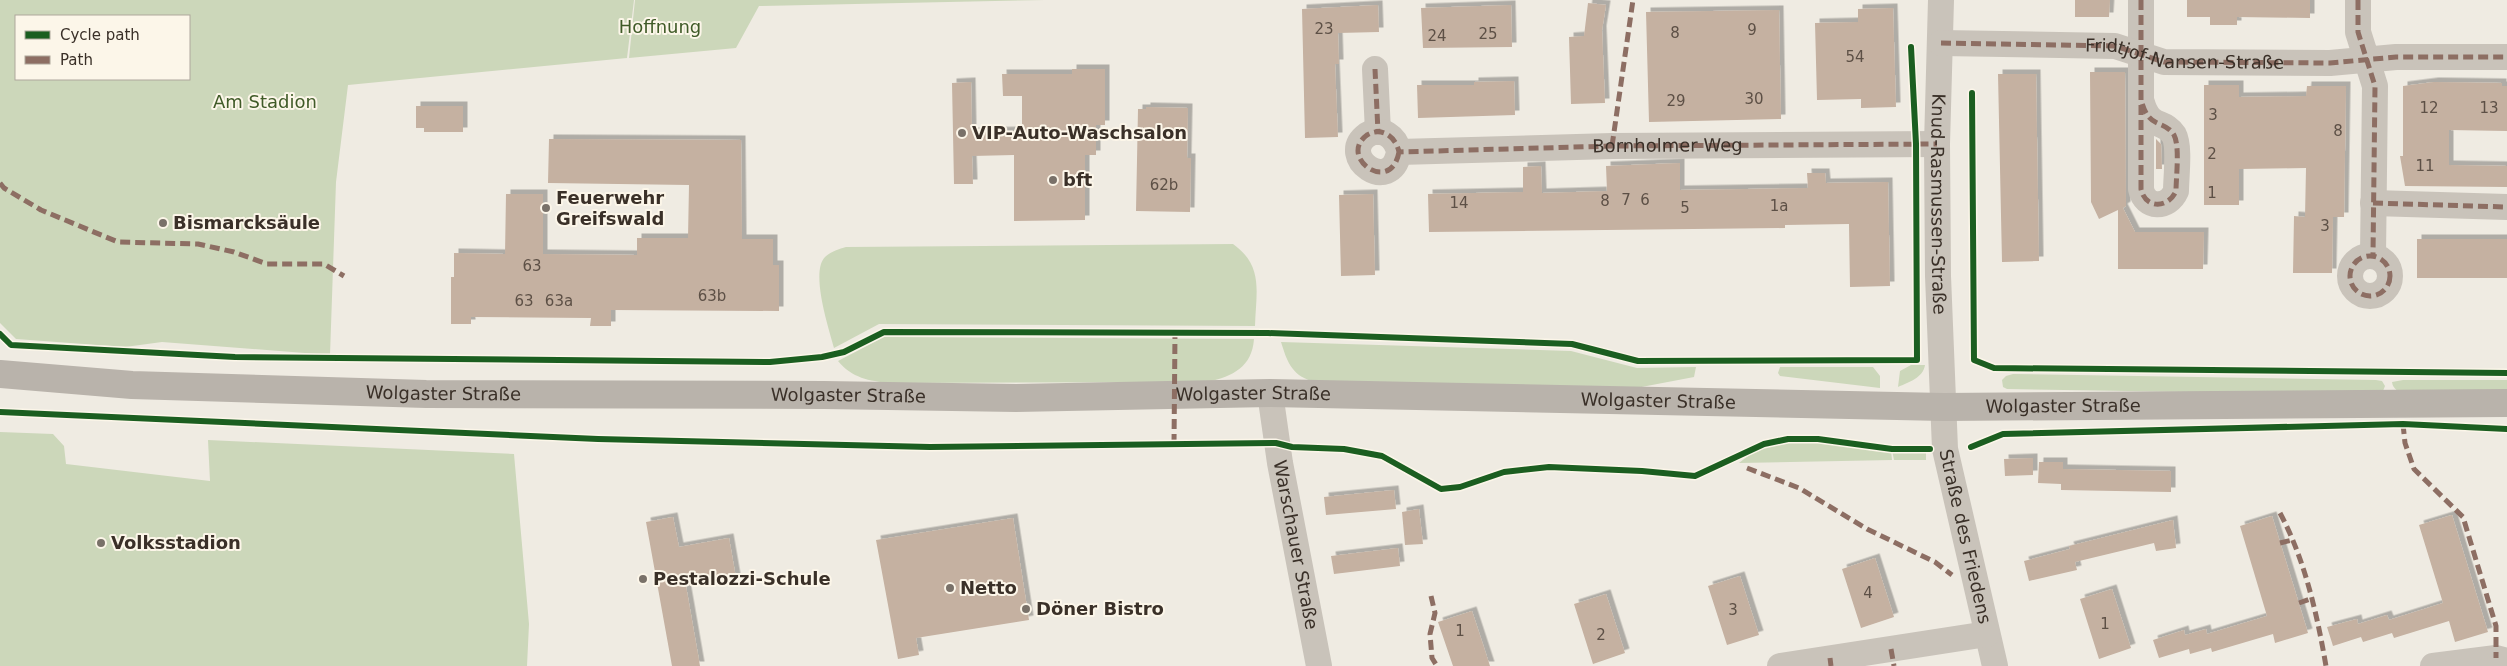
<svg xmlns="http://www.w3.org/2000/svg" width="2507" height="666" viewBox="0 0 2507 666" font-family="'DejaVu Sans',sans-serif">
<defs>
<filter id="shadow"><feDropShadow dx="4.5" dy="-4.5" stdDeviation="0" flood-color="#0004"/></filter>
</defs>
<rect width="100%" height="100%" fill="#efebe2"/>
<!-- green -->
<path fill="#ccd7ba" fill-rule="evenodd" d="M0 0H634L627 58 348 85 336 182 330 355 162 342 125 347 16 339 0 323ZM16 16H189V79H16Z
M635 0H1045L759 6 736 48 629 58Z
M1233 244C1264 266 1256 292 1255 326L879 324 834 348C829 329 810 272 825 257 830 252 839 249 846 247Z
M884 337 1254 339C1252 367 1233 376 1208 382L890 383C869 381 852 378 838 361Z
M1281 342 1571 351 1637 368 1696 367 1694 377 1631 389 1311 381C1291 374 1287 361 1281 342Z
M1911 365H1925C1923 378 1909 382 1898 387L1900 371Z
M1780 367H1873L1880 376V388L1780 376 1778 373Z
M2013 374 2376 380 2382 381 2385 386 2383 391 2378 395 2007 389 2003 387 2002 380 2006 376Z
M2403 380H2507V394H2405C2399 391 2393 390 2392 382Z
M0 432 53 434 64 446 66 464 210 481 208 440 514 454 529 624 527 666H0Z
M1818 440 1891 450 1892 460 1739 463C1766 441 1784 441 1818 440Z
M1892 450H1926V460H1894Z"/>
<!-- building -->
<path fill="#c5b1a1" filter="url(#shadow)" d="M2075 0H2110L2109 17H2075Z
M2187 0H2310V18L2237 17V25H2210V17H2187Z
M1588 3 1606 5 1602 30 1605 103 1571 104 1569 37 1584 36Z
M1378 5 1379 32 1338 33 1339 64H1335L1338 137 1305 138 1302 9Z
M1511 5 1512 47 1423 48 1421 8Z
M1893 8 1896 107 1861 108V99L1817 100 1815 23 1858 22V9Z
M1779 10 1781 119 1649 122 1646 12Z
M1072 69H1105V125H1096V155H1085V220L1014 221V155L972 156 973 184H954L952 83 971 82 972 132 1022 131V96H1003L1002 74H1072Z
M2090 72H2125L2126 206 2123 208 2135 232H2204L2203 269H2118V210L2099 219 2091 202Z
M1998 74H2036L2039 261 2002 262Z
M1514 81 1515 115 1418 118 1417 85H1474V82Z
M2434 82 2502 83V86H2507V131L2449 130V165L2507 166V187L2405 186 2400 156H2403V86Z
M2204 85H2239V97L2306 96 2307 86H2346L2344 217H2333L2332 273H2293L2294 216 2305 217 2306 168 2239 169V205H2204Z
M416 106H463V132H424V128H416Z
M1146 107 1188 108 1187 158H1191L1190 212 1136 211 1138 109H1146Z
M549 139 741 140 742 239H773V265H779V311L611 310V326H590L591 318 471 317V324H451V277H454V253L505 254 506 194H543V254L637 255V238H688L689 185 548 183Z
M2156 139 2161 144 2162 169H2156Z
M1680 163V190L1808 188 1807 173H1825L1826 183 1888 182 1890 286 1850 287 1849 224 1785 225V228L1429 232 1428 194 1523 192V167L1541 166 1542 193 1607 191 1606 166Z
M1373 194 1375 275 1341 276 1339 195Z
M2417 239H2507V278H2417Z
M2033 458V475L2005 476 2004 459Z
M2039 462H2063V469L2171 471V492L2061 490V484L2038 483Z
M1394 490 1396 509 1326 515 1324 497Z
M1419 509 1423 544 1405 545 1402 512Z
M2452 515 2488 632 2455 642 2449 621 2394 638 2392 633 2363 642 2361 637 2333 646 2327 627 2357 619 2358 624 2387 615 2389 620 2443 603 2419 525Z
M2272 516 2308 633 2275 643 2273 634 2212 652 2211 648 2190 654 2189 649 2159 658 2153 640 2184 630 2185 635 2206 629 2207 634 2267 616 2240 526Z
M673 517 679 547 729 538 736 578 686 586 700 666H672L646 522Z
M1013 518 1029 620 916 638 919 655 898 659 876 540Z
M2173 520 2176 548 2156 551 2154 543 2075 562 2077 570 2029 581 2024 561 2070 549 2069 546Z
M1398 548 1400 566 1334 574 1331 556Z
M1875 558 1894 617 1861 628 1842 569Z
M1740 576 1759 635 1727 645 1708 586Z
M2112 589 2131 648 2099 659 2080 599Z
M1606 594 1625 653 1593 664 1574 604Z
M1472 611 1490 666H1453L1438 622Z"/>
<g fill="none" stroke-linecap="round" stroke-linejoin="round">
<!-- minor -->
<g stroke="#c9c3ba" stroke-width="26">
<path id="s1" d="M1941 0 1937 144 1938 276 1945 449 1995 666"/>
<path d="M2141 0V189C2145 209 2168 209 2176 191 2176 178 2180 146 2174 135 2164 119 2150 130 2142 103"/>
<path d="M2358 0V32L2375 86 2373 255"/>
<path d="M1941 43 2115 46 2164 62 2330 63 2396 57H2507"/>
<path d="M1375 69 1378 132"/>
<path id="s2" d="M1399 152C1391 196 1337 157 1367 135 1382 126 1396 137 1399 152L1612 146 1937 144"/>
<path d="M2373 203 2507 207"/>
<circle cx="2370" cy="276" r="20"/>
<path id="s3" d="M1270 393 1280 463 1319 666"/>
<path d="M1780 666 1987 634"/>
<path d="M2433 666 2496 658 2507 661"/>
</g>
<!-- secondary -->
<path stroke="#b9b3ab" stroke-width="28" id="s4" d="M0 374 132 385 426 394 824 395 1016 398 1270 393 1944 407 2507 403"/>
<!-- quiet -->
<g stroke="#8d6e63" stroke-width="5" stroke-dasharray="10 5" stroke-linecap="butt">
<path d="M2141 0V189C2145 209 2168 209 2176 191 2176 178 2180 146 2174 135 2164 119 2150 130 2142 103"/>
<path d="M2358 0V32L2375 86 2373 255"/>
<path id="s5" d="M1941 43 2115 46 2164 62 2330 63 2396 57H2507"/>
<path d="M1375 69 1378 132"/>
<path d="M1612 146 1633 0"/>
<path d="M1399 152C1391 196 1337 157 1367 135 1382 126 1396 137 1399 152L1612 146 1937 144"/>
<path d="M0 183 4 188 41 210 118 242 198 244 234 252 267 264H324L344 276"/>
<path d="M2373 203 2507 207"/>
<circle cx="2370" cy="276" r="20"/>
<path d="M2403 424 2405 443 2414 469 2463 517 2496 626V658"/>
<path d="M1174 444 1175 333"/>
<path d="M1747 468 1799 488 1867 529 1935 562 1952 575"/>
<path d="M2280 513C2305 560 2317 614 2326 666"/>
<path d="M2280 543 2292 540"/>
<path d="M1431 596 1435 613 1430 634 1432 658 1437 666"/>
<path d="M2299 603 2310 599"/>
<path d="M1891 649 1894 666"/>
<path d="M1830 658 1831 666"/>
</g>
<defs>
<path id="cycleway" d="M1972 93 1974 360 1994 368 2507 373
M0 334 11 345 235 357 770 362 822 357 844 352 884 332 1268 333 1572 344 1638 361 1917 360 1916 144 1911 47
M0 412 598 439 930 447 1276 443 1292 447 1344 449 1382 456 1441 489 1460 487 1504 472 1549 467 1642 471 1695 476 1764 444 1788 439H1818L1892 449H1930
M1971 447 2003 434 2403 424 2507 429"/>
</defs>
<!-- cycleway casing -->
<use href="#cycleway" stroke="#fcf6e9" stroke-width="9"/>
<!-- cycleway -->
<use href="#cycleway" stroke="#1b5e20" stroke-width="6"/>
</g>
<!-- markers -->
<g fill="#797169" stroke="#fcf6e9" stroke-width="2">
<circle cx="962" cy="133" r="5"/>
<circle cx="1053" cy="180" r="5"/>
<circle cx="546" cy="208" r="5"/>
<circle cx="163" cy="223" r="5"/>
<circle cx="101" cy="543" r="5"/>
<circle cx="643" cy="579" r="5"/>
<circle cx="950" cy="588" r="5"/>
<circle cx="1026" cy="609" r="5"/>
</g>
<g text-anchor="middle" stroke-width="4" stroke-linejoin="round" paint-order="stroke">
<!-- number labels -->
<g font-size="15" fill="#5d5046">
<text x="1324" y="34">23</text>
<text x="1752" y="35">9</text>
<text x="1675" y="38">8</text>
<text x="1488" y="39">25</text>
<text x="1437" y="41">24</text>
<text x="1855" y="62">54</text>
<text x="1754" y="104">30</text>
<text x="1676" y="106">29</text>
<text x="2429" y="113">12</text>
<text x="2489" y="113">13</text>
<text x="2213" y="120">3</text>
<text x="2338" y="136">8</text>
<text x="2212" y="159">2</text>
<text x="2425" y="171">11</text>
<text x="1164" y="190">62b</text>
<text x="2212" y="198">1</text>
<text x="1626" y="205">7</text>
<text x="1645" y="205">6</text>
<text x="1605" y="206">8</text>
<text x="1459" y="208">14</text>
<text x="1779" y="211">1a</text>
<text x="1685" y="213">5</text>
<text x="2325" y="231">3</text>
<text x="532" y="271">63</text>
<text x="712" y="301">63b</text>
<text x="524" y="306">63</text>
<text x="559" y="306">63a</text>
<text x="1868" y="598">4</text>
<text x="1733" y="615">3</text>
<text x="2105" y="629">1</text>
<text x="1460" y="636">1</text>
<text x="1601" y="640">2</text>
</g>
<!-- park labels -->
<g font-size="18" fill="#405b28" stroke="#fcf6e9">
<text x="660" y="33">Hoffnung</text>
<text x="265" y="108">Am Stadion</text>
</g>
<!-- street labels -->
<g font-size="18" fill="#3a3028" stroke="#fcf6e9">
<text dy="6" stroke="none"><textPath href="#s5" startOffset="245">Fridtjof-Nansen-Straße</textPath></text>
<text dy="6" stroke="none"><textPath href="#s2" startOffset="394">Bornholmer Weg</textPath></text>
<text dy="6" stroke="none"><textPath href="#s1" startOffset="204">Knud-Rasmussen-Straße</textPath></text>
<text dy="6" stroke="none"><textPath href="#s4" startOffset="444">Wolgaster Straße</textPath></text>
<text dy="6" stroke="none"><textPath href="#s4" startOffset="1254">Wolgaster Straße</textPath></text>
<text dy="6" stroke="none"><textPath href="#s4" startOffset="849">Wolgaster Straße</textPath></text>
<text dy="6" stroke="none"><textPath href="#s4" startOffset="1659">Wolgaster Straße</textPath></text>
<text dy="6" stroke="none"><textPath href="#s4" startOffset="2064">Wolgaster Straße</textPath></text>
<text dy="6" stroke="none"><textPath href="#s1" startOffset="539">Straße des Friedens</textPath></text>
<text dy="6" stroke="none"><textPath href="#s3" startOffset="154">Warschauer Straße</textPath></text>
</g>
<!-- poi labels -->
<g font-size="18" font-weight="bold" fill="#3a3028" stroke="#fcf6e9" text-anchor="start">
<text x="972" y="139">VIP-Auto-Waschsalon</text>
<text x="1063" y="186">bft</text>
<text x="556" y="204">Feuerwehr<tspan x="556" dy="21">Greifswald</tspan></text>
<text x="173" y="229">Bismarcksäule</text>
<text x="111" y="549">Volksstadion</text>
<text x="653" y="585">Pestalozzi-Schule</text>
<text x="960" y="594">Netto</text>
<text x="1036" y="615">Döner Bistro</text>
</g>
</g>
<!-- legend -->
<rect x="15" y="15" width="175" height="65" fill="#fcf6e9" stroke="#aea79c"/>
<rect x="25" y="31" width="25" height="8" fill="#1b5e20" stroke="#aea79c"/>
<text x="60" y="40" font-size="15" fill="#3a3028">Cycle path</text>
<rect x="25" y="56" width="25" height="8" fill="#8d6e63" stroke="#aea79c"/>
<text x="60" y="65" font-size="15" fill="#3a3028">Path</text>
</svg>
